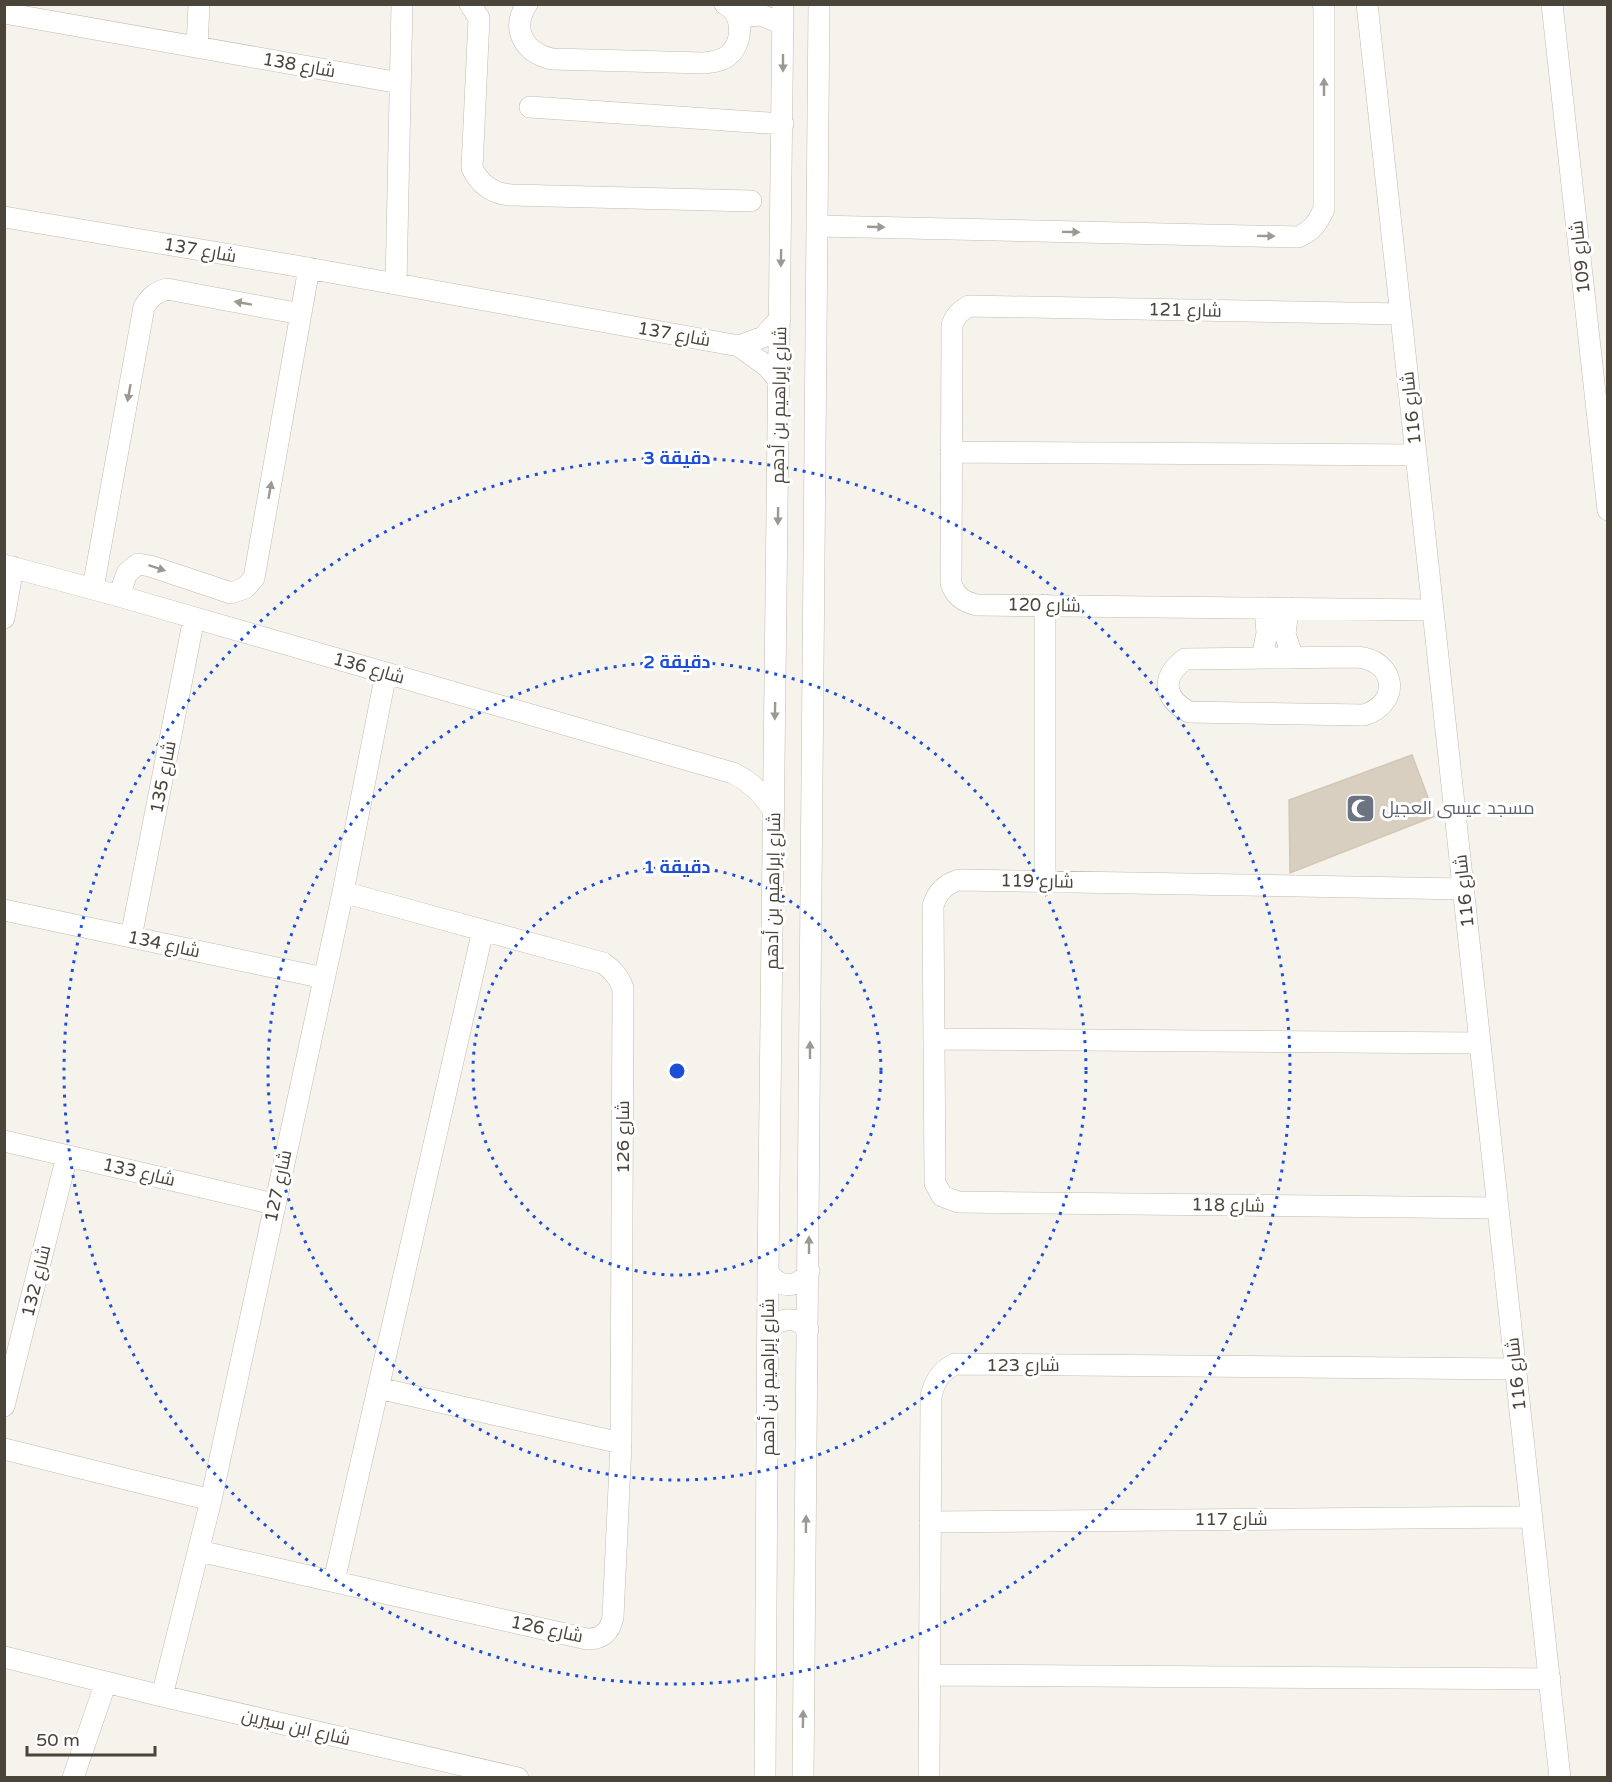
<svg xmlns="http://www.w3.org/2000/svg" width="1612" height="1782" viewBox="0 0 1612 1782" font-family="'Varela Round',Cairo,sans-serif">
<rect width="100%" height="100%" fill="#f6f3ec"/>
<!-- building -->
<path fill="#d8cfc1" stroke="#d3c7b4" stroke-width="1.5" d="M1412 755 1435 816 1290 873 1289 800Z"/>
<g fill="none" stroke-linecap="round" stroke-linejoin="round">
<defs>
<path id="minor" d="M470 4 479 18 472 168C480 185 493 194 512 195L751 201
M527 4C510 30 525 53 552 59L704 63C713 62 723 61 730 54 744 40 743 13 725 4
M1367 4 1560 1778
M1552 4 1608 510
M4 13 400 83
M737 17 761 15 783 24
M197 47 199 4
M530 107 783 124
M4 217 285 264 739 346 768 367 779 381
M817 226 1298 237C1313 230 1317 224 1324 209V8L1323 4
M396 284 402 4
M1401 314 969 306C960 311 956 315 952 325L951 583C955 596 963 602 977 605L1433 610
M739 346 763 337 780 319
M951 452 1416 455
M4 565 119 596 733 773C751 782 764 794 774 812
M93 588 144 307C150 297 156 292 167 289L301 314
M119 596 127 573 138 564 150 566 231 593 245 588 254 578 309 268
M1045 605V882
M1288 608 1285 634 1293 658
M4 618 13 567
M1357 657C1396 660 1402 703 1364 715L1189 712C1163 698 1161 677 1185 659Z
M1262 658 1267 633 1265 608
M1463 889 959 880C945 884 937 892 933 906L935 1183 942 1196 958 1202 1498 1208
M4 910 324 978
M131 937 194 618
M934 1039 1480 1043
M4 1141 274 1204
M768 1272C779 1289 799 1289 809 1271
M768 1330C780 1317 796 1316 808 1329
M378 1388 621 1443
M4 1406 67 1156
M4 1449 211 1500
M930 1522 1532 1517
M199 1551 587 1639C602 1639 610 1632 613 1617L621 1443 623 988C618 976 613 970 603 963L343 892
M334 1581 483 930
M4 1657 162 1696 518 1778
M930 1675 1550 1679
M162 1696 211 1500 343 892 386 673
M73 1778 106 1682
M765 1778 768 1272 783 4
M803 1778 819 4
M929 1778 931 1397C934 1381 941 1371 955 1364L1515 1369"/>
</defs>
<!-- minor casing -->
<use href="#minor" stroke="#c2bbae" stroke-width="22"/>
<!-- minor -->
<use href="#minor" stroke="#fff" stroke-width="21"/>
</g>
<!-- one-way arrows -->
<defs><path id="oneway-solid" d="M-6-.8H1V-3.2L6.5 0L1 3.2V.8H-6Z" transform="scale(1.5)"/></defs>
<g fill="#9c9892">
<use href="#oneway-solid" transform="translate(783 63) rotate(90)"/>
<use href="#oneway-solid" transform="translate(1324 87) rotate(-90)"/>
<use href="#oneway-solid" transform="translate(876 227) rotate(2)"/>
<use href="#oneway-solid" transform="translate(1071 232) rotate(1)"/>
<use href="#oneway-solid" transform="translate(1266 236) rotate(1)"/>
<use href="#oneway-solid" transform="translate(781 258) rotate(91)"/>
<use href="#oneway-solid" transform="translate(243 303) rotate(-170)"/>
<use href="#oneway-solid" transform="translate(129 393) rotate(100)"/>
<use href="#oneway-solid" transform="translate(270 490) rotate(-80)"/>
<use href="#oneway-solid" transform="translate(778 516) rotate(91)"/>
<use href="#oneway-solid" transform="translate(157 568) rotate(18)"/>
<use href="#oneway-solid" transform="translate(775 711) rotate(91)"/>
<use href="#oneway-solid" transform="translate(810 1050) rotate(-90)"/>
<use href="#oneway-solid" transform="translate(809 1245) rotate(-90)"/>
<use href="#oneway-solid" transform="translate(806 1524) rotate(-89)"/>
<use href="#oneway-solid" transform="translate(803 1719) rotate(-89)"/>
</g>
<!-- distance rings -->
<g fill="none" stroke="#1d4ed8" stroke-width="3" stroke-dasharray="3 6">
<circle cx="677" cy="1071" r="204"/>
<circle cx="677" cy="1071" r="409"/>
<circle cx="677" cy="1071" r="613"/>
</g>
<!-- icons -->
<defs>
<symbol id="mosque-square" viewBox="-11 -11 22 22"><rect x="-9" y="-9" width="18" height="18" rx="4" fill="#6b7280" stroke="#fff"/><path d="M3.5-4.9A6 6 0 1 0 3.5 4.9A5 5 0 1 1 3.5-4.9Z" fill="#fff"/></symbol>
</defs>
<g fill-rule="evenodd">
<use href="#mosque-square" x="1344" y="792" width="33" height="33"/>
</g>
<g text-anchor="middle" stroke-width="6" stroke-linejoin="round" paint-order="stroke">
<!-- street labels -->
<g font-size="18" fill="#4b4439" stroke="#fff">
<text transform="translate(299 65) rotate(10)" y="6">شارع 138</text>
<text transform="translate(200 250) rotate(10)" y="6">شارع 137</text>
<text transform="translate(1580 257) rotate(-96)" y="6">شارع 109</text>
<text transform="translate(1185 310) rotate(1)" y="6">شارع 121</text>
<text transform="translate(674 334) rotate(10)" y="6">شارع 137</text>
<text transform="translate(779 405) rotate(-89)" y="6">شارع إبراهيم بن أدهم</text>
<text transform="translate(1411 408) rotate(-96)" y="6">شارع 116</text>
<text transform="translate(1044 605) rotate(1)" y="6">شارع 120</text>
<text transform="translate(369 668) rotate(16)" y="6">شارع 136</text>
<text transform="translate(163 777) rotate(-79)" y="6">شارع 135</text>
<text transform="translate(1037 881) rotate(1)" y="6">شارع 119</text>
<text transform="translate(773 891) rotate(-89)" y="6">شارع إبراهيم بن أدهم</text>
<text transform="translate(1464 891) rotate(-96)" y="6">شارع 116</text>
<text transform="translate(164 944) rotate(12)" y="6">شارع 134</text>
<text transform="translate(623 1137) rotate(-90)" y="6">شارع 126</text>
<text transform="translate(139 1172) rotate(13)" y="6">شارع 133</text>
<text transform="translate(278 1186) rotate(-78)" y="6">شارع 127</text>
<text transform="translate(1228 1205) rotate(1)" y="6">شارع 118</text>
<text transform="translate(36 1281) rotate(-76)" y="6">شارع 132</text>
<text x="1023" y="1371">شارع 123</text>
<text transform="translate(1516 1374) rotate(-96)" y="6">شارع 116</text>
<text transform="translate(768 1377) rotate(-90)" y="6">شارع إبراهيم بن أدهم</text>
<text x="1231" y="1525">شارع 117</text>
<text transform="translate(547 1629) rotate(12)" y="6">شارع 126</text>
<text transform="translate(296 1727) rotate(13)" y="6">شارع ابن سيرين</text>
</g>
<!-- worship labels -->
<g font-size="18" fill="#5b616d" stroke="#fff" text-anchor="start">
<text x="1382" y="814">مسجد عيسى العجيل</text>
</g>
</g>
<circle cx="677" cy="1071" r="9" fill="#1d4ed8" stroke="#fff" stroke-width="3"/>
<g font-size="18" text-anchor="middle" font-weight="bold" fill="#1d4ed8" stroke="#fff" stroke-width="6" stroke-linejoin="round" paint-order="stroke">
<text x="677" y="464">3 دقيقة</text>
<text x="677" y="668">2 دقيقة</text>
<text x="677" y="873">1 دقيقة</text>
</g>
<!-- border -->
<rect width="1612" height="1782" fill="none" stroke="#4b4439" stroke-width="12"/>
<!-- scale -->
<path d="M27 1746v9h128v-9" fill="none" stroke="#4b4439" stroke-width="3"/>
<text x="36" y="1746" font-size="18" fill="#4b4439" stroke="#ffffff" stroke-width="4.5" paint-order="stroke">50 m</text>
</svg>
